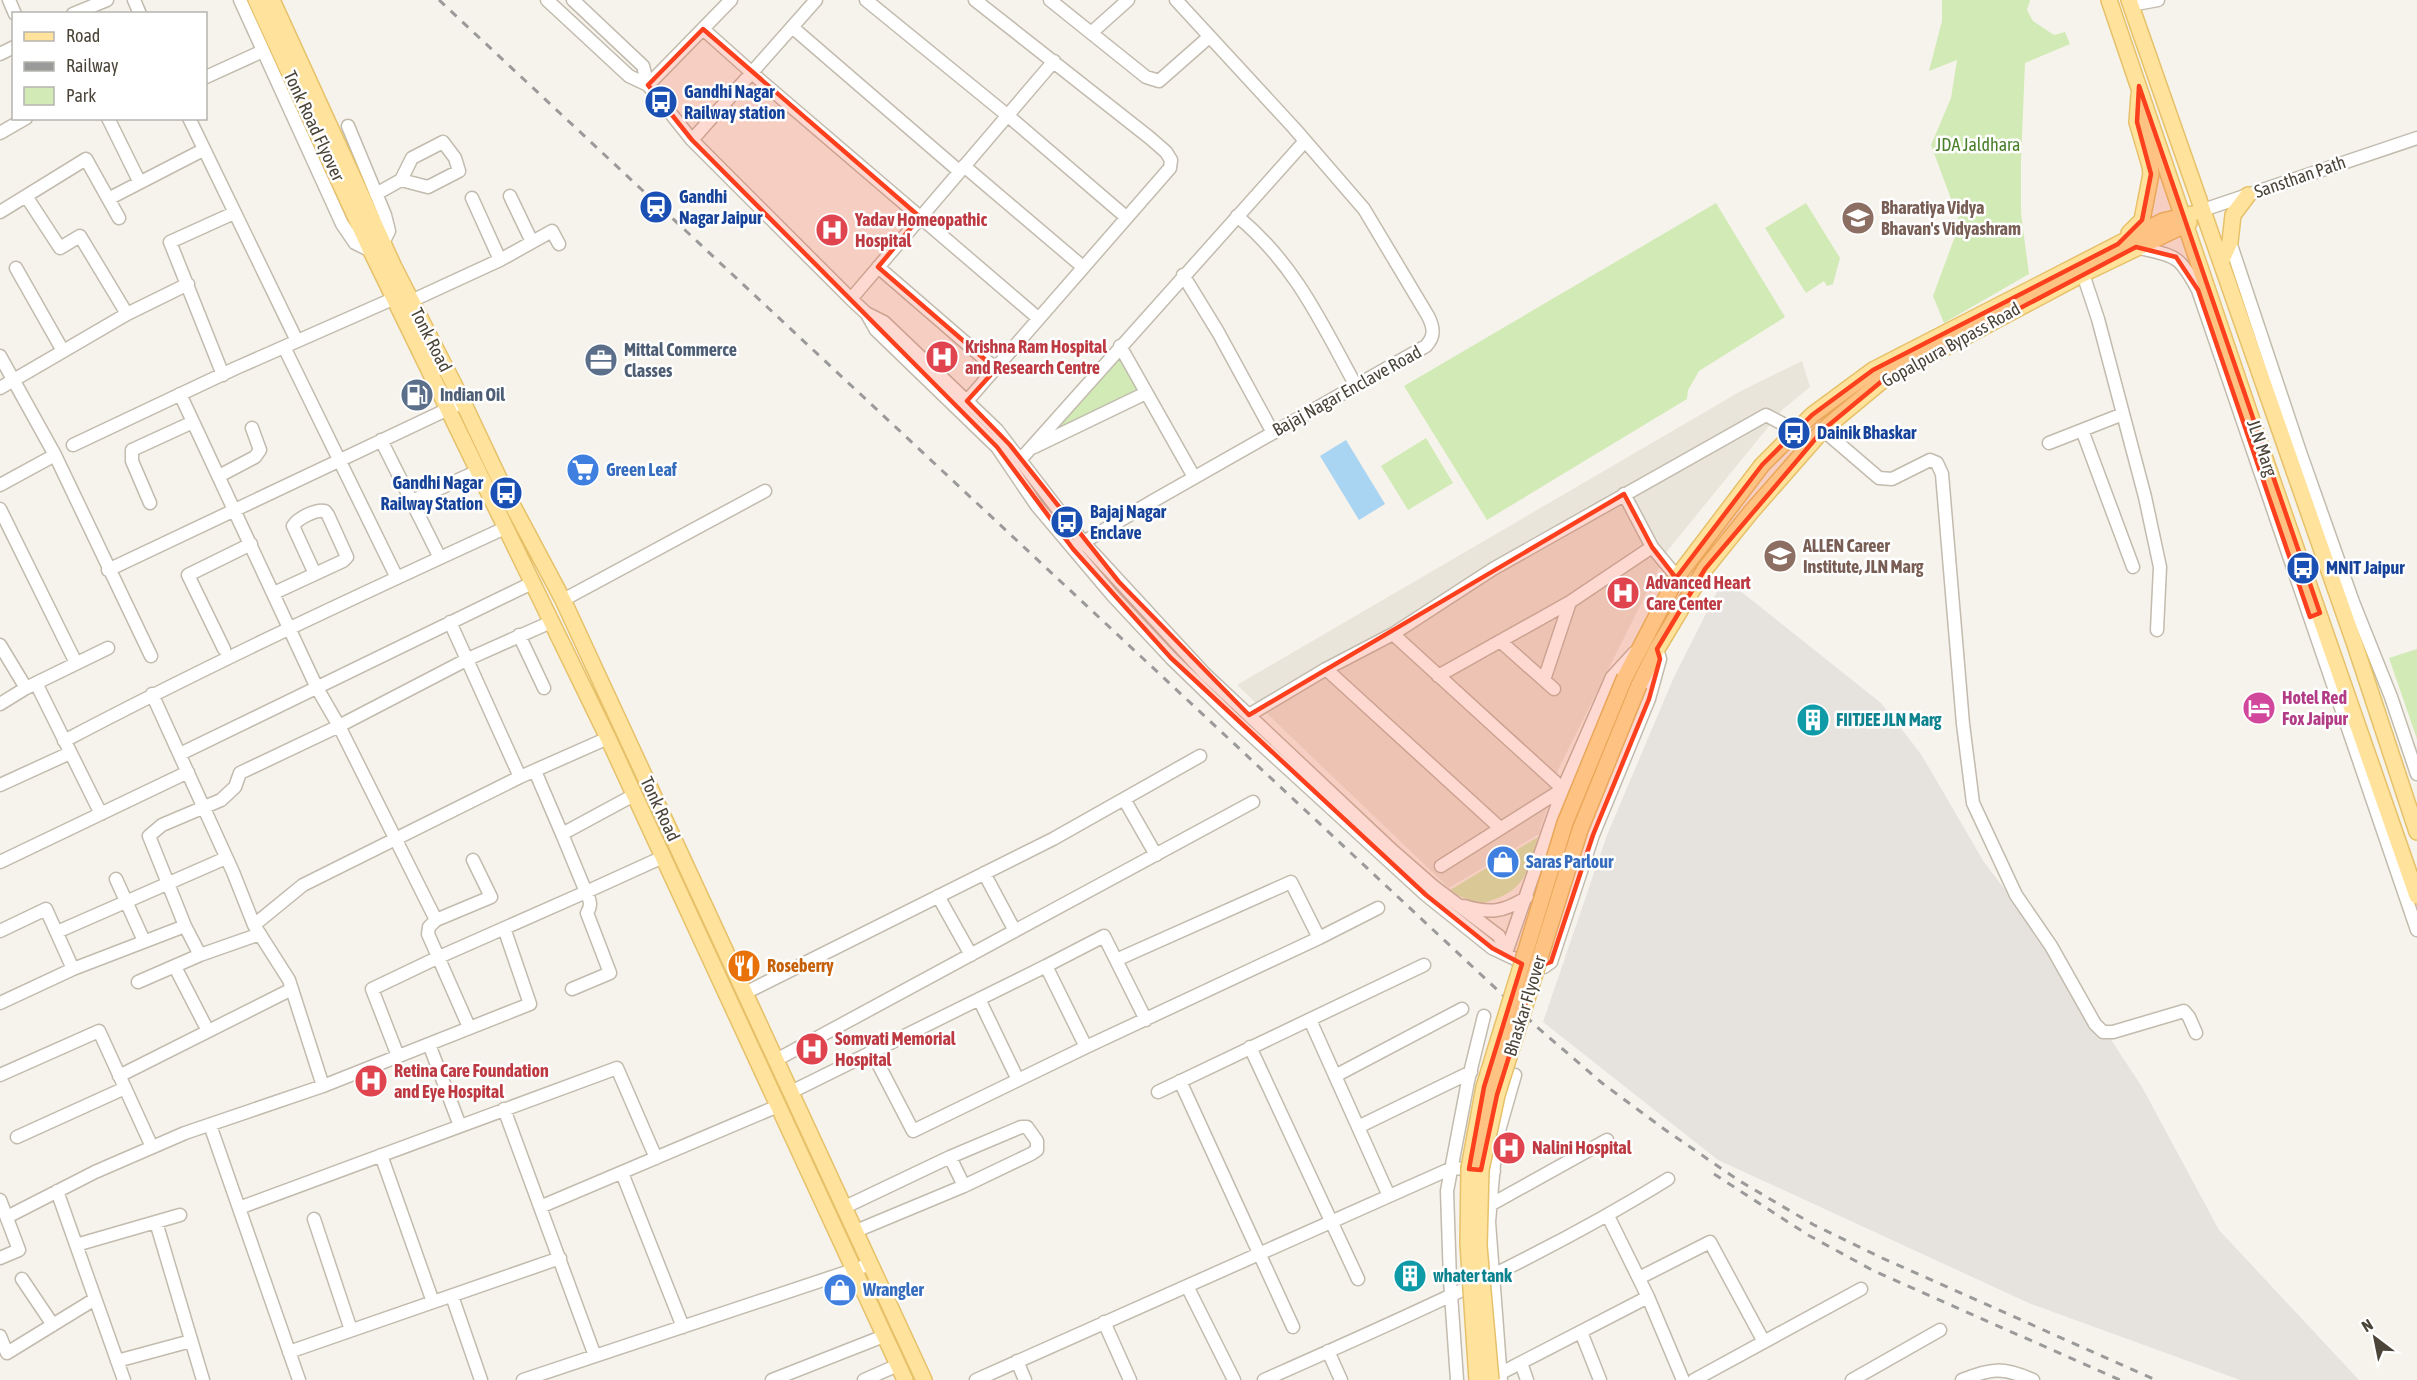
<svg xmlns="http://www.w3.org/2000/svg" width="2417" height="1380" viewBox="0 0 2417 1380" font-family="'Asap Condensed',sans-serif">
<rect width="100%" height="100%" fill="#f6f3ec"/>
<!-- residential -->
<path fill="#eae5da" d="M1802 361 1810 387 1782 410 1668 550 1558 770 1539 834 1449 888 1237 685 1741 391Z"/>
<!-- industrial -->
<path fill="#e6e2dd" d="M1724 578 1881 703 1921 754 1984 862 2062 965 2142 1087 2219 1230 2359 1380H2240L2031 1304 1718 1160 1543 1022 1607 835 1674 677Z"/>
<!-- green -->
<path fill="#d2eab5" d="M1942 0H2030L2027 10 2033 21 2054 35 2065 32 2070 44 2025 63 2021 161V213L2029 274 1944 323 1933 296 1960 223 1931 145 1951 98 1957 60 1929 71 1942 21Z
M1716 203 1785 317 1699 371 1688 390 1687 399 1487 520 1404 386Z
M1806 203 1840 258 1833 284 1827 286 1824 281 1806 293 1765 228Z
M1120 357 1138 391 1049 438Z
M1426 438 1453 483 1408 510 1381 466Z
M2417 649V739L2389 658Z
M1538 837C1525 877 1526 891 1481 904L1459 896 1450 890Z"/>
<!-- water -->
<path fill="#a9d4f2" d="M1346 440 1385 504 1359 520 1320 456Z"/>
<g fill="none" stroke-linecap="round" stroke-linejoin="round">
<defs>
<path id="minor" d="M9 0 15 14
M134 0 140 14
M240 0 342 224 355 243 371 251
M547 0 629 76 648 85 692 140 851 299 866 313 884 322 997 430 1084 543 1205 674 1393 851 1433 886 1499 936 1506 953
M573 0 643 66 648 85
M866 0 1007 115 1126 217
M1050 0 1146 77 1159 81 1209 37
M2131 5 2158 0
M73 14 107 0
M792 27 959 171
M703 29 760 80 1038 318
M1091 33 1128 0
M0 54 14 47
M206 77 263 51
M648 85 731 0
M108 118 139 181
M189 118 297 341
M348 126 385 215 389 231 383 243
M0 133 26 118
M692 140 816 0
M964 166 1083 267
M376 194 401 180 412 158 443 142 455 158 459 171 428 187 401 180
M26 196 60 248 80 236 127 314
M510 196 532 242
M110 198 203 150
M472 198 500 260
M2203 210 2417 138
M0 212 86 159 119 218
M1237 216C1295 264 1321 322 1356 386
M2230 242 2300 452 2353 602 2391 697 2417 774
M2136 247C2176 257 2178 253 2198 290L2417 930
M878 267 996 369
M16 268 63 351
M2083 274 2098 319 2145 497 2160 567 2157 630
M1183 275 1218 332 1273 433
M851 299 1054 61
M411 301 500 260 552 231 559 244
M867 314 876 330 997 447 1037 506 1113 596 1171 658 1237 722 1426 895 1492 948 1532 967H1544L1551 962 1593 835 1649 699 1660 659 1657 649
M1120 346 1194 477
M284 347 397 578
M0 356 55 455 151 656
M223 375 170 242 234 213
M0 388 127 314 188 284
M180 394 317 688 339 726 436 920 429 927 428 934 469 1027
M967 401 1170 168 1171 160 1166 152 1150 138 975 0
M1823 430 1879 478 1892 479 1930 460 1937 463 1942 474 1963 724 1973 803 2016 895 2051 946 2095 1024 2103 1032H2113L2184 1011 2189 1017 2196 1033
M2082 430 2133 567
M381 440 440 558
M2049 443 2123 414
M73 445 236 368 395 298
M1034 447 1146 393
M1021 459 1305 141
M219 476 255 457 260 450 252 428
M0 485 55 455
M412 501 478 471
M150 503 132 461V450L193 422
M0 509 76 663
M1077 546 1153 501 1426 346C1435 336 1434 328 1428 316L1364 209 1294 128 1176 0
M1652 547 1677 577
M108 570 463 402
M274 593 343 561 347 557 328 515 325 511C316 509 298 518 293 526L315 574
M563 600 765 491
M450 622 520 777
M1393 634 1563 789 1441 866
M519 635 544 688
M1500 641 1554 689
M0 645 26 688
M224 649 188 575 251 544
M1326 669 1500 828
M1438 676 1570 602 1652 547 1624 494
M1544 680 1570 602
M36 683 101 814
M152 694 233 872 254 925 289 980 323 1086
M0 704 26 688 108 648
M1249 715 1326 669 1393 634 1493 569 1766 415 1783 424
M64 741C208 665 357 596 505 528
M180 754 532 583
M535 771 562 834
M0 785 70 753
M634 795 562 834 586 892 663 857
M1124 799 1156 855
M0 862 188 772
M984 873 1015 931
M116 879 144 941
M938 896 971 955
M1464 906C1490 914 1504 912 1527 897
M436 920 491 897 473 860
M254 925 303 885 520 777 608 738
M185 926 200 955 260 934
M0 931 46 909 73 969
M57 932 226 858
M1506 953 1563 789 1612 677 1634 653
M1116 960 1291 882 1319 938
M1046 966 1104 936 1146 1020
M175 967 208 1031
M138 982 200 955
M745 993 1053 839 1200 756
M979 999 1018 1080
M0 1003 73 969 185 926 149 836 162 825 221 800 235 787 240 773 339 726 468 659 551 622
M1310 1020 1389 1196
M429 1044 460 1126
M1250 1047 1358 1279
M872 1052 913 1131 1086 1047 1319 938 1378 908
M398 1056 372 989 439 957 586 892C590 900 592 905 587 913L610 973 572 989
M776 1060 1253 802
M0 1075 99 1031 152 1147
M119 1076 292 989
M1335 1076 1462 1009
M1180 1081 1293 1327
M791 1092 1046 966 1086 1047
M1158 1092 1424 965
M504 1109 595 1356
M210 1125 299 1380
M1358 1127 1471 1072
M17 1137 125 1088
M381 1155 433 1302
M950 1157 964 1186
M622 1173 683 1327
M57 1191 124 1380
M0 1200 19 1250 0 1258
M1490 1205 1607 1140
M540 1207 778 1106
M845 1207 950 1157 1021 1127H1027L1037 1141V1150L1031 1154 964 1186 856 1231
M239 1208 617 1068 656 1158
M1608 1216 1648 1297 1683 1380
M7 1217 95 1172 185 1133 323 1086 530 1004 504 928
M314 1219 351 1330
M156 1222 203 1380
M76 1245 180 1215
M1639 1278 1710 1242 1764 1342
M22 1279 53 1325
M1187 1286 1234 1380
M452 1296 481 1380
M1104 1322 1130 1380
M1581 1332 1600 1380
M0 1336 7 1353 95 1299
M1328 1351 1341 1380
M289 1352 560 1258
M117 1361 191 1341
M1017 1361 1025 1380
M1521 1363 1527 1380
M1501 1373 1648 1297
M523 1380 871 1264
M772 1380 884 1336
M864 1380 898 1365
M976 1380 1452 1168 1494 1171
M1264 1380C1402 1319 1539 1259 1668 1179
M1457 1380 1450 1280 1447 1191 1468 1081 1484 1016
M1501 1380 1489 1222 1496 1141 1515 1075
M1694 1380 1861 1289
M1852 1380 1940 1330
M1962 1380C1991 1368 2003 1367 2033 1380"/>
<path id="major" d="M256 0 371 251 608 738 905 1380
M272 0 394 267 463 402 506 493 563 600 924 1380
M2109 0 2273 482 2417 896
M2129 0 2354 642 2417 832
M2129 233 2142 220 2151 174 2150 166 2137 122 2139 95
M2221 262 2230 242 2233 215 2248 195
M1625 677 1677 577 1762 465 1812 415 1873 370 2163 221 2192 214
M1639 685 1657 649 1705 569 1751 512 1823 430 1882 381 2083 274 2189 223"/>
</defs>
<!-- minor casing -->
<use href="#minor" stroke="#c2bbae" stroke-width="15"/>
<!-- major casing -->
<use href="#major" stroke="#e6c16a" stroke-width="18"/>
<!-- minor -->
<use href="#minor" stroke="#fff" stroke-width="12"/>
<!-- major -->
<use href="#major" stroke="#ffe39c" stroke-width="15"/>
<!-- rail -->
<path stroke="#9a9a9a" stroke-width="3" stroke-dasharray="8 8" stroke-linecap="butt" d="M439 0 1537 1027 1602 1083 1664 1129 1738 1180 1814 1225 1882 1258 2156 1380
M1714 1174 1808 1235 1874 1271 2120 1380"/>
<defs>
<path id="major-bridge" d="M1477 1380 1468 1243 1469 1168 1484 1087 1565 823 1625 677
M1491 1380 1479 1246 1481 1170 1497 1095 1580 830 1639 685"/>
</defs>
<!-- major-bridge casing -->
<use href="#major-bridge" stroke="#e6c16a" stroke-width="18" stroke-linecap="butt"/>
<!-- major-bridge -->
<use href="#major-bridge" stroke="#ffe39c" stroke-width="15"/>
</g>
<!-- marked area -->
<path fill="#fc3f1d" fill-opacity="0.2" stroke="#fc3f1d" stroke-width="4.5" stroke-linejoin="round" d="M703 29 920 217 878 267 996 369 967 401 1010 445 1119 582 1249 715 1624 494 1652 547 1676 578 1762 465 1812 415 1873 370 2118 244 2142 220 2151 174 2137 122 2139 86 2320 613 2310 617 2198 290 2176 257 2136 247 1882 381 1823 430 1705 569 1657 649 1660 659 1649 699 1593 835 1551 962 1537 967 1497 1095 1481 1170 1469 1169 1484 1087 1522 964 1492 948 1426 895 1171 658 1073 549 997 447 692 140 648 85Z"/>
<!-- icons -->
<defs>
<symbol id="bus-disc" viewBox="-11 -11 22 22"><circle r="9.5" fill="#1a4fb4" stroke="#fff"/><path d="M-5-6H5V4H4V6H2V4H-2V6H-4V4H-5ZM-3.5-4V0h7V-4ZM-3.5 1.2v1.5H-2V1.2ZM2 1.2v1.5H3.5V1.2Z" fill="#fff"/></symbol>
<symbol id="station-disc" viewBox="-11 -11 22 22"><circle r="9.5" fill="#1a4fb4" stroke="#fff"/><path d="M-3-6H3Q5-6 5-4V2Q5 4 3 4L4.5 6H3L1.5 4h-3L-3 6H-4.5L-3 4Q-5 4-5 2V-4Q-5-6-3-6ZM-3.5-4v3h7v-3ZM-3.5 1v1.5H-2V1ZM2 1v1.5H3.5V1Z" fill="#fff"/></symbol>
<symbol id="school-disc" viewBox="-11 -11 22 22"><circle r="9.5" fill="#8d6e63" stroke="#fff"/><path d="M0-5L7-2L0 1L-7-2ZM-4 1L0 2.5L4 1V4Q0 6-4 4Z" fill="#fff"/></symbol>
<symbol id="hospital-disc" viewBox="-11 -11 22 22"><circle r="9.5" fill="#e0444e" stroke="#fff"/><path d="M-5-5h3v3.5h4V-5h3V5h-3V1.5h-4V5h-3Z" fill="#fff"/></symbol>
<symbol id="office-disc" viewBox="-11 -11 22 22"><circle r="9.5" fill="#5c6f8a" stroke="#fff"/><path d="M-6-3h4V-5.5h4V-3h4V5H-6ZM-1-4.5V-3h2v-1.5ZM-6 0V1H6V0Z" fill="#fff"/></symbol>
<symbol id="fuel-disc" viewBox="-11 -11 22 22"><circle r="9.5" fill="#5c6f8a" stroke="#fff"/><path d="M-5.5-6h7V0h2V4h1.3V-2.5L3-4.5l.8-.8L6-3V5H2.5V1h-1V6h-7ZM-4.2-4.7v3.2H.2V-4.7Z" fill="#fff"/></symbol>
<symbol id="supermarket-disc" viewBox="-11 -11 22 22"><circle r="9.5" fill="#3f7fe0" stroke="#fff"/><path d="M-6-5.5h2.5l.6 2H6L4.5 2H-2.5L-4.4-4H-6ZM-1.5 3.2a1.3 1.3 0 1 0 .1 0ZM3 3.2a1.3 1.3 0 1 0 .1 0Z" fill="#fff"/></symbol>
<symbol id="hotel-disc" viewBox="-11 -11 22 22"><circle r="9.5" fill="#d1479c" stroke="#fff"/><path d="M-6-4.5h1.5V1H6V5H4.5V3h-9V5H-6ZM-4 0a1.8 1.8 0 1 1 3.6 0ZM.5 0V-2.5h3Q6-2.5 6 0Z" fill="#fff"/></symbol>
<symbol id="building-disc" viewBox="-11 -11 22 22"><circle r="9.5" fill="#0f9aa8" stroke="#fff"/><path d="M-4-6H4V6H1V3H-1V6H-4ZM-2.5-4.3h1.7v1.8h-1.7ZM.8-4.3h1.7v1.8H.8ZM-2.5-1h1.7V.8h-1.7ZM.8-1h1.7V.8H.8Z" fill="#fff"/></symbol>
<symbol id="shop-disc" viewBox="-11 -11 22 22"><circle r="9.5" fill="#3f7fe0" stroke="#fff"/><path d="M-5-2.5h2.3a2.7 3.5 0 0 1 5.4 0H5L5.5 6h-11ZM-1.5-2.5h3a1.5 2.3 0 0 0-3 0Z" fill="#fff"/></symbol>
<symbol id="restaurant-disc" viewBox="-11 -11 22 22"><circle r="9.5" fill="#e8710a" stroke="#fff"/><path d="M-5-6h1v4h1v-4h1v4h1v-4h1v5L-1.5 .5V6h-2V.5L-5-1ZM5-6V6H3V1.5H1.5Q1.5-4 5-6Z" fill="#fff"/></symbol>
</defs>
<g fill-rule="evenodd">
<use href="#bus-disc" x="642" y="83" width="38" height="38"/>
<use href="#station-disc" x="637" y="188" width="38" height="38"/>
<use href="#school-disc" x="1839" y="199" width="38" height="38"/>
<use href="#hospital-disc" x="813" y="211" width="38" height="38"/>
<use href="#hospital-disc" x="923" y="338" width="38" height="38"/>
<use href="#office-disc" x="582" y="341" width="38" height="38"/>
<use href="#fuel-disc" x="398" y="376" width="38" height="38"/>
<use href="#bus-disc" x="1775" y="414" width="38" height="38"/>
<use href="#supermarket-disc" x="564" y="451" width="38" height="38"/>
<use href="#bus-disc" x="487" y="474" width="38" height="38"/>
<use href="#bus-disc" x="1048" y="503" width="38" height="38"/>
<use href="#school-disc" x="1761" y="537" width="38" height="38"/>
<use href="#bus-disc" x="2284" y="549" width="38" height="38"/>
<use href="#hospital-disc" x="1604" y="574" width="38" height="38"/>
<use href="#hotel-disc" x="2240" y="689" width="38" height="38"/>
<use href="#building-disc" x="1794" y="701" width="38" height="38"/>
<use href="#shop-disc" x="1484" y="843" width="38" height="38"/>
<use href="#restaurant-disc" x="725" y="947" width="38" height="38"/>
<use href="#hospital-disc" x="793" y="1030" width="38" height="38"/>
<use href="#hospital-disc" x="352" y="1062" width="38" height="38"/>
<use href="#hospital-disc" x="1490" y="1129" width="38" height="38"/>
<use href="#building-disc" x="1391" y="1257" width="38" height="38"/>
<use href="#shop-disc" x="821" y="1271" width="38" height="38"/>
</g>
<g text-anchor="middle" stroke-width="5" stroke-linejoin="round" paint-order="stroke">
<!-- transit labels -->
<g font-size="18" font-weight="bold" fill="#164399" stroke="#fff" text-anchor="start">
<text x="684" y="98">Gandhi Nagar<tspan x="684" dy="21">Railway station</tspan></text>
<text x="679" y="203">Gandhi<tspan x="679" dy="21">Nagar Jaipur</tspan></text>
<text x="1817" y="439">Dainik Bhaskar</text>
<text x="483" y="489" text-anchor="end">Gandhi Nagar<tspan x="483" dy="21">Railway Station</tspan></text>
<text x="1090" y="518">Bajaj Nagar<tspan x="1090" dy="21">Enclave</tspan></text>
<text x="2326" y="574">MNIT Jaipur</text>
</g>
<!-- street labels -->
<g font-size="18" fill="#4b4439" stroke="#fff">
<text transform="translate(314 126) rotate(65)" y="6">Tonk Road Flyover</text>
<text transform="translate(2300 177) rotate(-19)" y="6">Sansthan Path</text>
<text transform="translate(431 340) rotate(63)" y="6">Tonk Road</text>
<text transform="translate(1951 345) rotate(-29)" y="6">Gopalpura Bypass Road</text>
<text transform="translate(1347 391) rotate(-29)" y="6">Bajaj Nagar Enclave Road</text>
<text transform="translate(2262 448) rotate(71)" y="6">JLN Marg</text>
<text transform="translate(660 809) rotate(65)" y="6">Tonk Road</text>
<text transform="translate(1525 1006) rotate(-73)" y="6">Bhaskar Flyover</text>
</g>
<!-- park labels -->
<g font-size="18" fill="#4a7f2a" stroke="#fff">
<text x="1978" y="151">JDA Jaldhara</text>
</g>
<!-- education labels -->
<g font-size="18" font-weight="bold" fill="#785e54" stroke="#fff" text-anchor="start">
<text x="1881" y="214">Bharatiya Vidya<tspan x="1881" dy="21">Bhavan's Vidyashram</tspan></text>
<text x="1803" y="552">ALLEN Career<tspan x="1803" dy="21">Institute, JLN Marg</tspan></text>
</g>
<!-- health labels -->
<g font-size="18" font-weight="bold" fill="#be3a42" stroke="#fff" text-anchor="start">
<text x="855" y="226">Yadav Homeopathic<tspan x="855" dy="21">Hospital</tspan></text>
<text x="965" y="353">Krishna Ram Hospital<tspan x="965" dy="21">and Research Centre</tspan></text>
<text x="1646" y="589">Advanced Heart<tspan x="1646" dy="21">Care Center</tspan></text>
<text x="835" y="1045">Somvati Memorial<tspan x="835" dy="21">Hospital</tspan></text>
<text x="394" y="1077">Retina Care Foundation<tspan x="394" dy="21">and Eye Hospital</tspan></text>
<text x="1532" y="1154">Nalini Hospital</text>
</g>
<!-- service labels -->
<g font-size="18" font-weight="bold" fill="#4e5e75" stroke="#fff" text-anchor="start">
<text x="624" y="356">Mittal Commerce<tspan x="624" dy="21">Classes</tspan></text>
<text x="440" y="401">Indian Oil</text>
</g>
<!-- shop labels -->
<g font-size="18" font-weight="bold" fill="#366cbe" stroke="#fff" text-anchor="start">
<text x="606" y="476">Green Leaf</text>
<text x="1526" y="868">Saras Parlour</text>
<text x="863" y="1296">Wrangler</text>
</g>
<!-- hotel labels -->
<g font-size="18" font-weight="bold" fill="#b23c85" stroke="#fff" text-anchor="start">
<text x="2282" y="704">Hotel Red<tspan x="2282" dy="21">Fox Jaipur</tspan></text>
</g>
<!-- culture labels -->
<g font-size="18" font-weight="bold" fill="#0d838f" stroke="#fff" text-anchor="start">
<text x="1836" y="726">FIITJEE JLN Marg</text>
<text x="1433" y="1282">whater tank</text>
</g>
<!-- food labels -->
<g font-size="18" font-weight="bold" fill="#c56008" stroke="#fff" text-anchor="start">
<text x="767" y="972">Roseberry</text>
</g>
</g>
<!-- legend -->
<rect x="12" y="12" width="195" height="108" fill="#ffffff" stroke="#b7b4b0" stroke-width="1.5"/>
<rect x="24" y="32" width="30" height="9" fill="#ffe39c" stroke="#b7b4b0" stroke-width="1.5"/>
<text x="66" y="42" font-size="18" fill="#4b4439">Road</text>
<rect x="24" y="62" width="30" height="9" fill="#9a9a9a" stroke="#b7b4b0" stroke-width="1.5"/>
<text x="66" y="72" font-size="18" fill="#4b4439">Railway</text>
<rect x="24" y="87" width="30" height="18" fill="#d2eab5" stroke="#b7b4b0" stroke-width="1.5"/>
<text x="66" y="102" font-size="18" fill="#4b4439">Park</text>
<!-- north arrow -->
<g transform="translate(2375 1338) rotate(328)" stroke="#ffffff" stroke-width="4.5" paint-order="stroke">
<path d="M0-4.5L10 22L0 15L-10 22Z" fill="#4b4439"/>
<text y="-9" font-size="16" font-weight="bold" text-anchor="middle" fill="#4b4439">N</text>
</g>
</svg>
